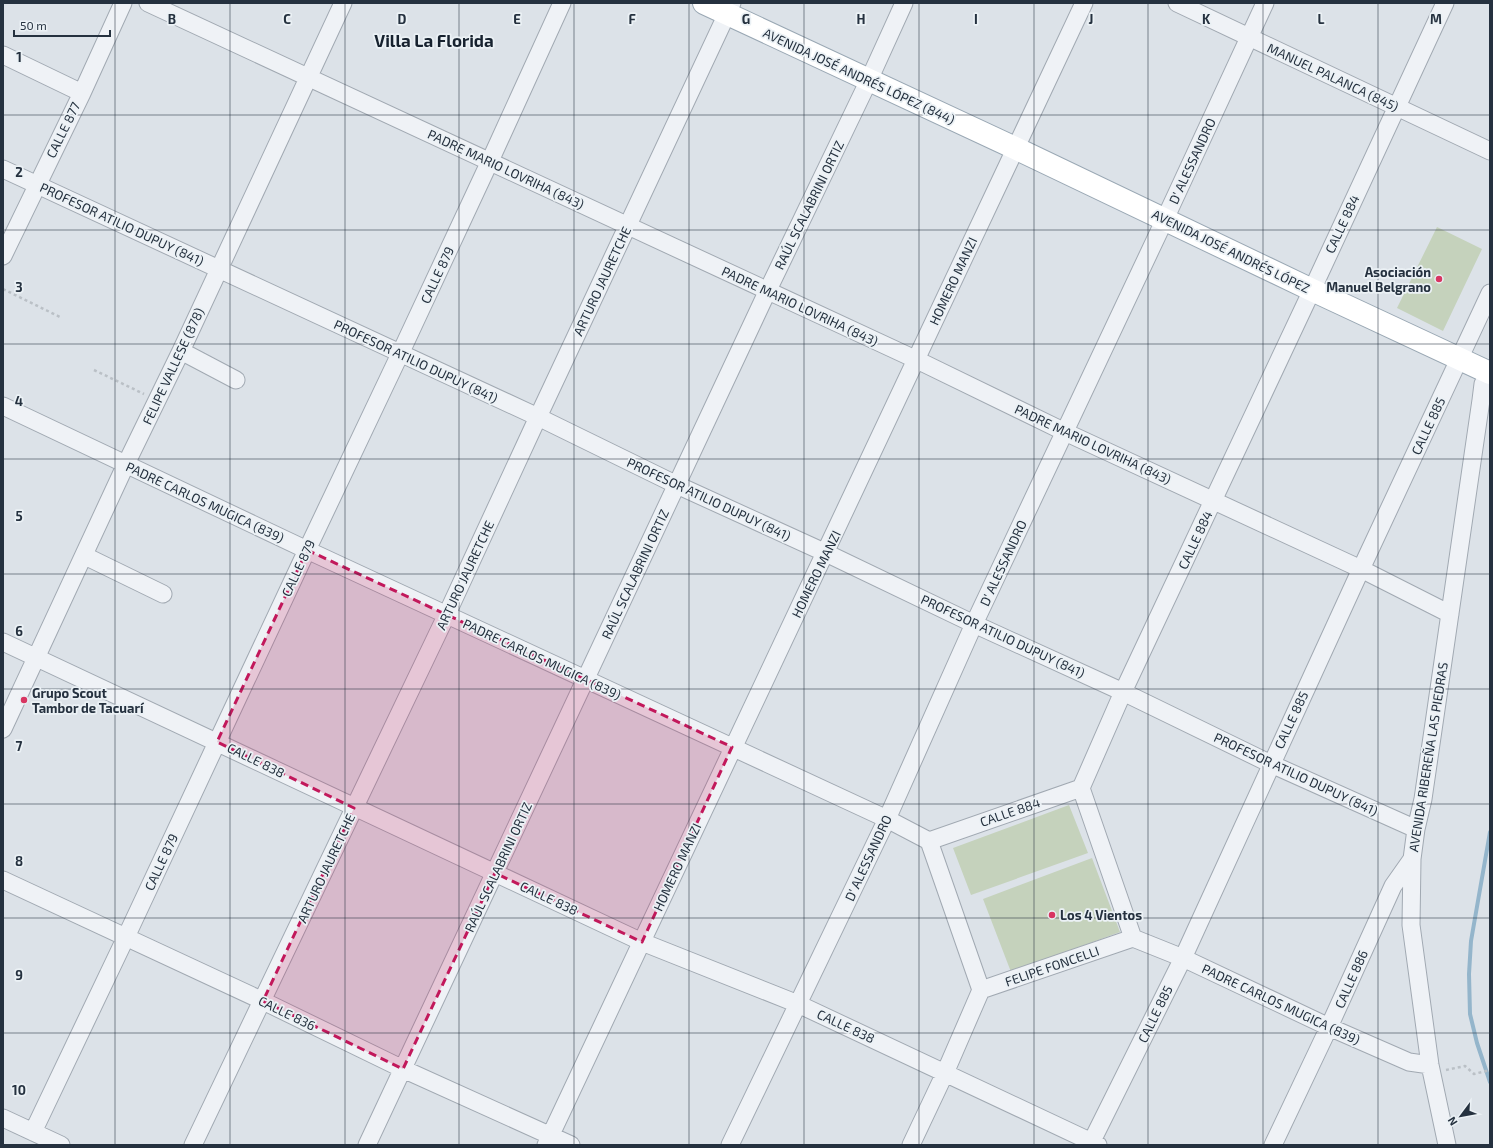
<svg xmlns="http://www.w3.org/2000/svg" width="1493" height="1148" viewBox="0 0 1493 1148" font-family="'Exo 2',sans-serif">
<rect width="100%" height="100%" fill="#dce2e8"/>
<!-- green -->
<path fill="#c5d2bc" d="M1437 227 1482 249 1443 331 1397 308Z
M1069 805 1088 853 971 895 953 848Z
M1092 858 1120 932 1011 972 983 899Z"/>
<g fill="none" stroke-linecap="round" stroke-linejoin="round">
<!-- stream -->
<path stroke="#94b5cb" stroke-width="4" d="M1490 832 1471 941 1469 974 1470 1014 1477 1043 1490 1082"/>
<defs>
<path id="minor" d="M148 3 917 360 1065 432 1361 569 1450 614
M1177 3 1490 151
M3 55 82 93
M3 169 538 417 677 485 826 553 974 624 1123 692 1271 764 1416 829
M3 256 82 93 123 3
M181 351 236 380
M3 406 307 550 887 819 929 841
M85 556 163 594
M3 642 642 942 798 1004 1098 1145
M3 729 126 464 181 351 343 3
M3 880 263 1001 403 1069 571 1145
M1133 938 1183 958 1329 1027 1409 1062 1430 1065
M981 990 929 841 1081 788 1123 692 1312 290 1445 3
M3 1118 61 1145
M33 1132 126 937 307 550 400 354 490 161 562 3
M193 1145 447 614 538 417 732 3
M367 1145 768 290 869 80 904 3
M546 1145 1084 3
M730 1145 887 819 974 624 1165 219 1265 3
M911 1145 945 1073 981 990 1133 938 1081 788
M1090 1145 1183 958 1361 569 1490 293
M1273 1145 1329 1027 1393 886 1412 859
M1447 1145 1430 1065 1411 925 1412 859 1416 829 1423 799 1481 400 1483 384 1490 370"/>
<path id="major" d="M704 3 1015 148 1312 290 1490 373"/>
</defs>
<!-- minor casing -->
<use href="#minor" stroke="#a1a9b2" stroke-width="19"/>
<!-- major casing -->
<use href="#major" stroke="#9aa8b4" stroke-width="24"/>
<!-- path -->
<path stroke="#bac0c6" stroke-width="2.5" stroke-dasharray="3 3" stroke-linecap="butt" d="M3 289 62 318
M94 370 144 394
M1446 1070 1465 1066 1474 1074 1490 1070"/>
<!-- minor -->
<use href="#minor" stroke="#eff2f6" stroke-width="17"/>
<!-- major -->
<use href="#major" stroke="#fff" stroke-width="22"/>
</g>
<!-- marked area -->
<path fill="#c2185b" fill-opacity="0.2" stroke="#c2185b" stroke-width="3" stroke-dasharray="8 5" stroke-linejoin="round" d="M307 550 732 747 642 942 495 873 403 1069 263 1001 354 808 217 742Z"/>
<!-- grid -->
<path fill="none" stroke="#25313f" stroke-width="1" stroke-opacity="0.55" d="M115 3V1145M230 3V1145M345 3V1145M459 3V1145M574 3V1145M689 3V1145M804 3V1145M919 3V1145M1034 3V1145M1148 3V1145M1263 3V1145M1378 3V1145M3 115H1490M3 230H1490M3 344H1490M3 459H1490M3 574H1490M3 689H1490M3 804H1490M3 918H1490M3 1033H1490"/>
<!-- markers -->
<g fill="#d83561" stroke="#ebf1f5" stroke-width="1.5">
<circle cx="1439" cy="279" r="4"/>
<circle cx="24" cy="700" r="4"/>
<circle cx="1052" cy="915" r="4"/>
</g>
<g text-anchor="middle" stroke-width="3.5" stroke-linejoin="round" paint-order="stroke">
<!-- street labels -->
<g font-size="13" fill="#25313f" stroke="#ebf1f5">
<text transform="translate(859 76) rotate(25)" y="5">AVENIDA JOSÉ ANDRÉS LÓPEZ (844)</text>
<text transform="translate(1333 77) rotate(25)" y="5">MANUEL PALANCA (845)</text>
<text transform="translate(63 130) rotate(-64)" y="5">CALLE 877</text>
<text transform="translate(1192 161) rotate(-65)" y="5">D' ALESSANDRO</text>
<text transform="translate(506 169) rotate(25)" y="5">PADRE MARIO LOVRIHA (843)</text>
<text transform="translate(809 205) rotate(-64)" y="5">RAÚL SCALABRINI ORTIZ</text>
<text transform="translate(122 224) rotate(25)" y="5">PROFESOR ATILIO DUPUY (841)</text>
<text transform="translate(1342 224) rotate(-65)" y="5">CALLE 884</text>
<text transform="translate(1231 251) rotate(26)" y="5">AVENIDA JOSÉ ANDRÉS LÓPEZ</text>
<text transform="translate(437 275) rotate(-65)" y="5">CALLE 879</text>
<text transform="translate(602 281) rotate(-65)" y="5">ARTURO JAURETCHE</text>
<text transform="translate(953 281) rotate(-65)" y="5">HOMERO MANZI</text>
<text transform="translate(800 306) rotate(25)" y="5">PADRE MARIO LOVRIHA (843)</text>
<text transform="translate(416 361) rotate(25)" y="5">PROFESOR ATILIO DUPUY (841)</text>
<text transform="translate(173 366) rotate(-65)" y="5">FELIPE VALLESE (878)</text>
<text transform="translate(1428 426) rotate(-65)" y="5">CALLE 885</text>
<text transform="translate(1093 444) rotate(25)" y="5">PADRE MARIO LOVRIHA (843)</text>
<text transform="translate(709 499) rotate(25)" y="5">PROFESOR ATILIO DUPUY (841)</text>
<text transform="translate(205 502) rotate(25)" y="5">PADRE CARLOS MUGICA (839)</text>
<text transform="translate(1195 540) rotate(-65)" y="5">CALLE 884</text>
<text transform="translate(1003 563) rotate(-65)" y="5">D' ALESSANDRO</text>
<text transform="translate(298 568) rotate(-65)" y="5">CALLE 879</text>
<text transform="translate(635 574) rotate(-65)" y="5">RAÚL SCALABRINI ORTIZ</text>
<text transform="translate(816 574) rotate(-64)" y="5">HOMERO MANZI</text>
<text transform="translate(465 575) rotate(-65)" y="5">ARTURO JAURETCHE</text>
<text transform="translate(1003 636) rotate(25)" y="5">PROFESOR ATILIO DUPUY (841)</text>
<text transform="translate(542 659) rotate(25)" y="5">PADRE CARLOS MUGICA (839)</text>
<text transform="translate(1291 720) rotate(-65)" y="5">CALLE 885</text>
<text transform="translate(1428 757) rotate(-81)" y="5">AVENIDA RIBEREÑA LAS PIEDRAS</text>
<text transform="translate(256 760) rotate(26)" y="5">CALLE 838</text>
<text transform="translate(1296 774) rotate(25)" y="5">PROFESOR ATILIO DUPUY (841)</text>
<text transform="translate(1010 812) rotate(-19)" y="5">CALLE 884</text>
<text transform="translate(868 858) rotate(-65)" y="5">D' ALESSANDRO</text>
<text transform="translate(161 862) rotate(-65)" y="5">CALLE 879</text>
<text transform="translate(498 867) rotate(-65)" y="5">RAÚL SCALABRINI ORTIZ</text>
<text transform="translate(677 867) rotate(-65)" y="5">HOMERO MANZI</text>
<text transform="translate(326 868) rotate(-65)" y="5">ARTURO JAURETCHE</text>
<text transform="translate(549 898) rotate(25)" y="5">CALLE 838</text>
<text transform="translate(1052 966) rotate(-19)" y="5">FELIPE FONCELLI</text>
<text transform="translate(1351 979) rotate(-66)" y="5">CALLE 886</text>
<text transform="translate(1281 1004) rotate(25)" y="5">PADRE CARLOS MUGICA (839)</text>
<text transform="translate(287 1013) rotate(26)" y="5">CALLE 836</text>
<text transform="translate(1155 1014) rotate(-64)" y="5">CALLE 885</text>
<text transform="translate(846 1026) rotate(25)" y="5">CALLE 838</text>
</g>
<!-- poi labels -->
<g font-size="13" font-weight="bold" fill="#25313f" stroke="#ebf1f5" text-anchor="start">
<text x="1431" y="277" text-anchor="end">Asociación<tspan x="1431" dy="15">Manuel Belgrano</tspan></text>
<text x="32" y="698">Grupo Scout<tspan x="32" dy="15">Tambor de Tacuarí</tspan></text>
<text x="1060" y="920">Los 4 Vientos</text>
</g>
<!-- district labels -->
<g font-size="17" font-weight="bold" fill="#17222f" stroke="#ebf1f5">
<text x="434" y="47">Villa La Florida</text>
</g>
</g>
<g font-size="13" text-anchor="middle" font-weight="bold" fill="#25313f" stroke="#ebf1f5" stroke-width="3.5" stroke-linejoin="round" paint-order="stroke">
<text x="172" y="24">B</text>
<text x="287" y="24">C</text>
<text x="402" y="24">D</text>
<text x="517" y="24">E</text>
<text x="632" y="24">F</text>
<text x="746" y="24">G</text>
<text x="861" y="24">H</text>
<text x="976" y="24">I</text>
<text x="1091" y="24">J</text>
<text x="1206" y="24">K</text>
<text x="1321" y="24">L</text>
<text x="1436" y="24">M</text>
<text x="19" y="62">1</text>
<text x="19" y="177">2</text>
<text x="19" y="292">3</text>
<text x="19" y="406">4</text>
<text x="19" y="521">5</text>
<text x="19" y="636">6</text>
<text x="19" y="751">7</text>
<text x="19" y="866">8</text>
<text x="19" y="980">9</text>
<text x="19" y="1095">10</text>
</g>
<!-- border -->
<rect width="1493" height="1148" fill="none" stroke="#25313f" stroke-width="8"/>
<!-- north arrow -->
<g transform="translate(1461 1116) rotate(238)" stroke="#ebf1f5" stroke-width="3" paint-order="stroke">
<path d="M0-3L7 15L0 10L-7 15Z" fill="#25313f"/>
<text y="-6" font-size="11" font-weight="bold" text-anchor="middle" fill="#25313f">N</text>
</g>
<!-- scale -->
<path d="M14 30v6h96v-6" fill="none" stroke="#25313f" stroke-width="2"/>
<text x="20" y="30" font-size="12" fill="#25313f" stroke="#ebf1f5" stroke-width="3" paint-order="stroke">50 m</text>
</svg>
